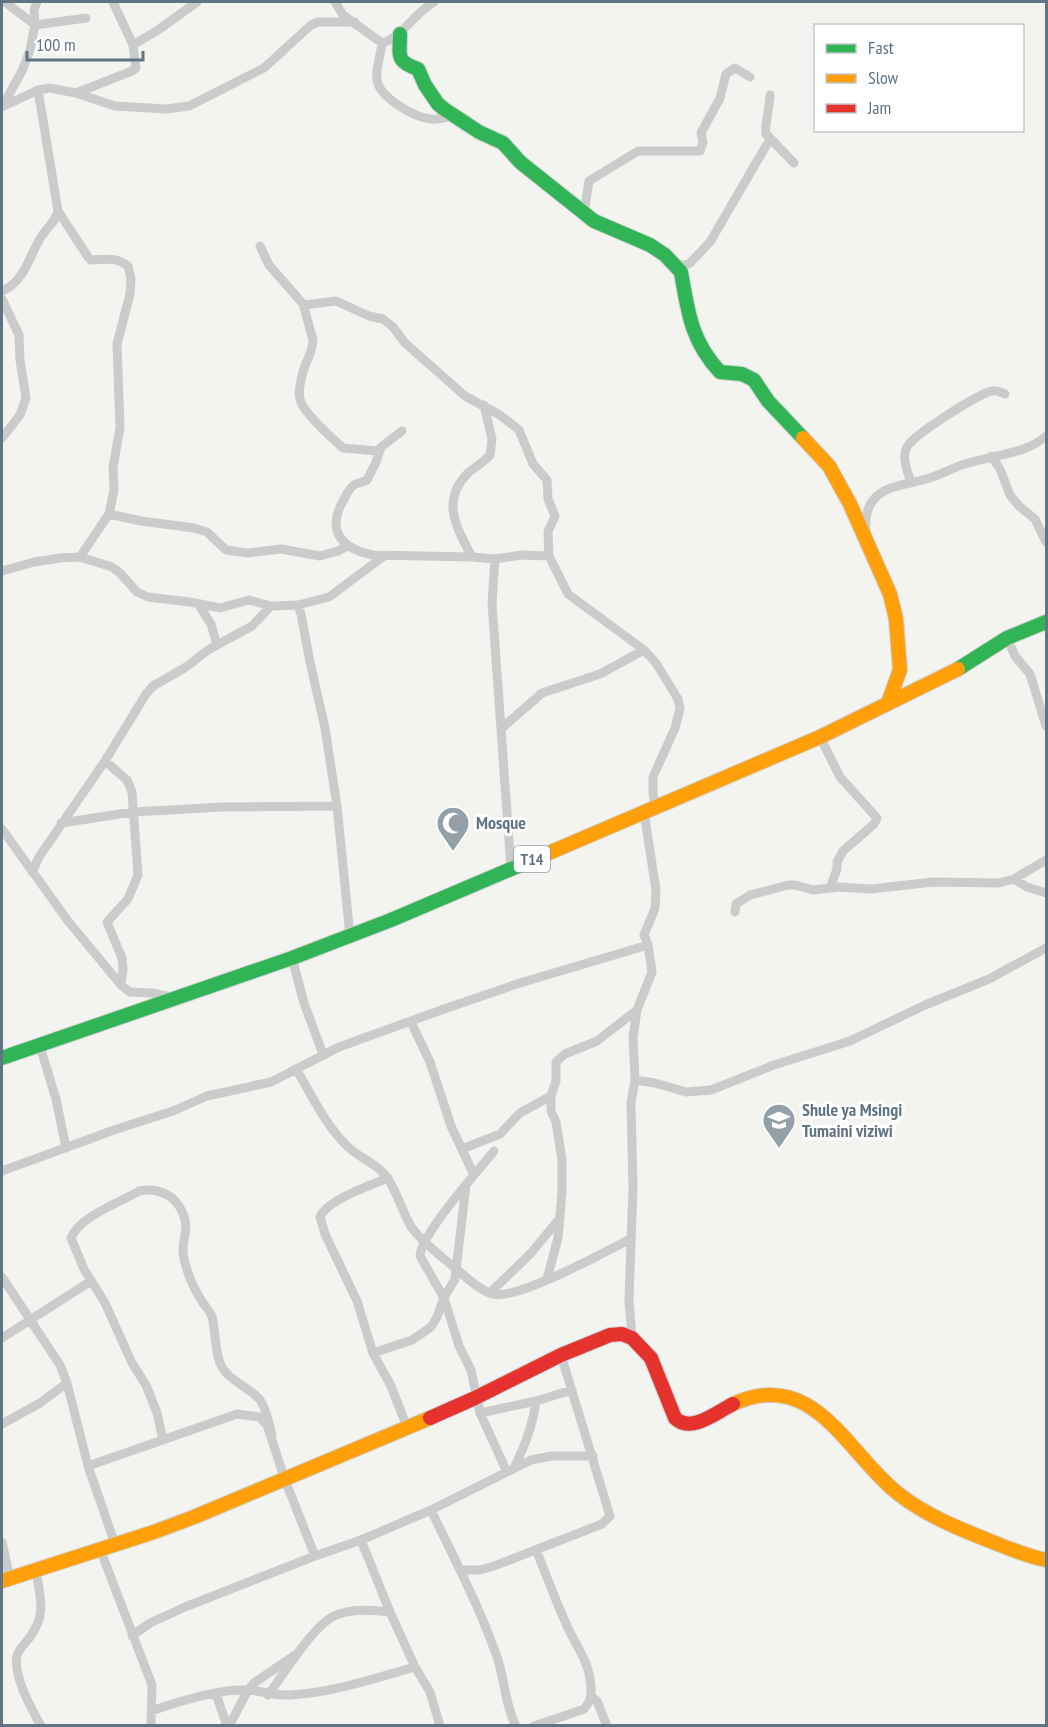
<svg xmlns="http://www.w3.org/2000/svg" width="1048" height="1727" viewBox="0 0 1048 1727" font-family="'PT Sans Narrow',sans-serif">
<rect width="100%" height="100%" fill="#f3f3f0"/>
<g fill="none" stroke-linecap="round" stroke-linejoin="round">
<defs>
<path id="fast" d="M400 34C400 56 395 61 418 69L425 85 438 104 444 109 479 132 503 143 520 162 594 221 650 245 665 255 681 272C688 312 691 341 720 372L742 374 754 380 768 401 803 438
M958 669 1007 638 1046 622
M2 1058 292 958 391 920 544 855"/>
<path id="slow" d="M803 438 829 466 850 504 890 594 896 619 900 670 888 703
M544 855 820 737 958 669
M733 1404C815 1366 848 1456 900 1495 927 1516 958 1528 990 1541 1008 1548 1026 1556 1046 1560
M2 1581 154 1532 194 1517 430 1418"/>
<path id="jam" d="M430 1418 475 1398 561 1355 610 1335 622 1334 632 1338 651 1358 675 1418C691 1434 717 1412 733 1404"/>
</defs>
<!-- fast casing -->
<use href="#fast" stroke="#cfd1d0" stroke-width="16"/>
<!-- slow casing -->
<use href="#slow" stroke="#cfd1d0" stroke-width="16"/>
<!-- jam casing -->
<use href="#jam" stroke="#cfd1d0" stroke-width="16"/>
<!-- street -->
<path stroke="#cacccc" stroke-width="9" d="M5 2 35 25 86 18
M335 2 343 15 382 43C403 37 413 14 434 2
M382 43C381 55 375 69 377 80 379 97 415 118 431 119 438 120 447 117 454 116
M133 45 158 30 197 2
M76 93 132 71 136 68 133 45 113 2
M770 95C770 106 764 128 766 134L794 163
M2 107 38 90 50 88 76 93 115 106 167 109 189 106 264 68 311 25 318 22H355
M2 107 22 71 30 50 35 25 34 10 37 2
M58 211 88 257 91 260C106 260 115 256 128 266L131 279 130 294 117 344 120 428 113 467 114 490 109 514 80 557
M584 213 589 181 638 151H700L703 142 701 133 720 98 726 74 735 68 750 77
M260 246 269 265 304 305 336 301 369 316 383 319 393 327 405 343 465 396 500 415 519 430 533 464 547 480 548 499 555 516 548 532 549 556
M676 265H685L690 263 710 242 770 139
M2 291C26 281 29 254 43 234 49 226 56 221 58 211L38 90
M2 299 19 335 20 360 26 398 20 415 2 438
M303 304 313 340C313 351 306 361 303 372 301 379 298 392 300 399 302 412 333 439 343 448L379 451
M402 431 381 447 376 462 367 480C363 482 358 483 354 485 349 488 346 496 343 501 326 531 342 549 373 555L472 557 495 559 522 555 549 556 568 594 644 650 656 663 678 699 680 709 675 728 653 777V793L655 807
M991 456 1000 469 1010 495 1020 507 1035 519 1046 542
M911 483C908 472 901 458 907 447 913 435 978 394 992 391 997 390 1000 392 1005 394
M109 514 141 521 194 528 207 532 226 550 248 553 281 549 320 556 338 551 347 546
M866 532C865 520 866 507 875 498 887 485 910 484 926 479 940 475 952 468 965 464 991 455 1025 455 1046 436
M472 557C457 528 440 501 468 473 475 467 484 462 490 455L492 439 484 405
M495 559 492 603 511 869
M2 571 34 562 60 558 80 557 112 567 120 573 137 592 148 597 190 602 220 608 249 600 271 606 298 605 329 597 384 556
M199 605 211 624 217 645
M298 605 301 614 310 662 325 728 337 806 350 936
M1007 638 1015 656 1030 674 1046 726
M502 728 542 693 600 674 644 650
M820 737 840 777 877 818 874 824 843 851 837 862V869L830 888
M105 761 127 780 132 792 138 875 128 899 107 922 122 958 123 969 121 985
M61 823 133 812 223 807 337 806
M2 829 68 921 121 985 130 992 152 993 172 997
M32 872 39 857 105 761 146 694 153 686 186 667 208 650 252 626 271 606
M1014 879 1027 887 1046 893
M735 912 736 904 750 895 788 885H795L813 890 839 887 871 889 933 882 999 883 1014 879 1046 860
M292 958 304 1003 323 1054
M411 1022 430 1062 451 1126 474 1175
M39 1043 56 1099 66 1148
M296 1069C311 1094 325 1124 346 1145 358 1158 378 1163 388 1179 398 1194 402 1212 412 1228 424 1244 440 1255 455 1268 467 1277 477 1289 492 1294 516 1301 605 1252 630 1239
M635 1080 655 1083 686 1092 711 1090 774 1065 850 1041 925 1005 989 979 1046 948
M462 1149 500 1134 520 1113 551 1096 556 1081V1062L565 1054 597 1041 637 1010
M494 1151C478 1171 421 1234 420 1256L444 1298 459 1346 471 1370 480 1413 507 1472
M2 1171 114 1130 173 1111 207 1096 271 1082 339 1047 444 1009 520 983 648 945
M388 1178C371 1185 327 1200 320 1217L325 1234 357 1301 373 1353 391 1386 407 1427
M2 1277 60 1365 67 1383 88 1466 115 1544
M547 1279 558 1238 562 1192V1160L556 1122 551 1111V1096
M490 1293 531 1253 560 1218
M2 1338 91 1281
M632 1338 629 1300 633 1188 631 1103 635 1080 633 1037 637 1010 652 972 648 945 644 935 655 908 656 890 644 812
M373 1353 412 1340 431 1327 437 1317 444 1298 455 1279 466 1185
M480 1413 536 1401 572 1390
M2 1424 40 1403 67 1383
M163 1440 157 1413 146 1385 132 1363 105 1303 84 1269 71 1238C79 1217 119 1203 139 1191 154 1188 170 1192 179 1206 194 1231 179 1237 184 1259 187 1272 193 1287 200 1298 203 1305 210 1310 212 1317 216 1332 214 1346 220 1363 227 1381 249 1386 260 1400 267 1410 269 1424 272 1435
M88 1466 237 1414 259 1417 267 1425 285 1480 315 1556
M514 1468C525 1446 533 1425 536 1401
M431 1510C454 1558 478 1604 496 1654 505 1677 504 1703 516 1726
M361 1540 390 1612 415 1667 430 1692 440 1726
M2 1542 10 1579
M100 1549 152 1685 151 1726
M462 1570H480L494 1566 602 1524 610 1516 561 1355
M36 1571C40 1597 47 1614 30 1637 26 1643 19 1648 17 1656 13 1676 31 1708 41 1726
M132 1636 150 1623 185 1607 315 1556 361 1540 431 1510 531 1460 552 1456H593
M216 1694 227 1726
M268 1695C283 1675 313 1626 334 1616 351 1608 373 1610 390 1612
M591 1696 597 1701 607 1726
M151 1711C177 1702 217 1689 245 1690 260 1690 274 1696 290 1695 332 1693 375 1678 415 1667
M229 1726 248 1690 254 1683 295 1655
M534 1726 584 1709C592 1700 592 1691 590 1679 588 1661 575 1644 568 1628 556 1603 547 1576 536 1550"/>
<!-- fast -->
<use href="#fast" stroke="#30b455" stroke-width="14"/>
<!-- slow -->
<use href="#slow" stroke="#ff9f0a" stroke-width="14"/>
<!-- jam -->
<use href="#jam" stroke="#e5322d" stroke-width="14"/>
</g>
<!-- icons -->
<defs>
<symbol id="mosque-pin" viewBox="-11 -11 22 30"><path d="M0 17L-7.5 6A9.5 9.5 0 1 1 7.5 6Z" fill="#94a0a9" stroke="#fff"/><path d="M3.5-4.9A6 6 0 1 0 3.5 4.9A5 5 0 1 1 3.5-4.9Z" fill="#fff"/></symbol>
<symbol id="school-pin" viewBox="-11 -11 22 30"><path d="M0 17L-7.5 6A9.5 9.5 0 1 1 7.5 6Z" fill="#94a0a9" stroke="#fff"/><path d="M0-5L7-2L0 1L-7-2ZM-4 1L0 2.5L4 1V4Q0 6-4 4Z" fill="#fff"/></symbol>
</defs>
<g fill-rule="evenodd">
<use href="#mosque-pin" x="434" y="804" width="38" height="52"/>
<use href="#school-pin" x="760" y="1101" width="38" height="52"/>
</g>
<g text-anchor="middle" stroke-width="6" stroke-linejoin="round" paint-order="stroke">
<!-- shield labels -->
<rect fill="#fff" stroke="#909ea8" stroke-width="1.5" x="514" y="846" width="36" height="26" rx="4.5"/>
<g font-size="16" font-weight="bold" fill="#617483">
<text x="532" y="865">T14</text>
</g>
<!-- poi labels -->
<g font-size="18" font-weight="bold" fill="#617483" stroke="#fff" text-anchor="start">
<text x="476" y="829">Mosque</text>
<text x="802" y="1116">Shule ya Msingi<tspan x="802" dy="21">Tumaini viziwi</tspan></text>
</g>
</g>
<!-- border -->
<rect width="1048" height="1727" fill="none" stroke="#617483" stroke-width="6"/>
<!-- legend -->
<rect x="814" y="24" width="210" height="108" fill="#ffffff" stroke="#c0c7cd" stroke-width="1.5"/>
<rect x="826" y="44" width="30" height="9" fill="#30b455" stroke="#c0c7cd" stroke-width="1.5"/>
<text x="868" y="54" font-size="18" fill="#617483">Fast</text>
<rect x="826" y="74" width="30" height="9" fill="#ff9f0a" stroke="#c0c7cd" stroke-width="1.5"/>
<text x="868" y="84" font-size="18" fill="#617483">Slow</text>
<rect x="826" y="104" width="30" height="9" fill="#e5322d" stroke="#c0c7cd" stroke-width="1.5"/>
<text x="868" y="114" font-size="18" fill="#617483">Jam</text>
<!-- scale -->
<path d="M27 51v9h116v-9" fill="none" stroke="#617483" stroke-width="3"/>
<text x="36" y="51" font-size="18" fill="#617483" stroke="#ffffff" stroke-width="4.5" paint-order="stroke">100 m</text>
</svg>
